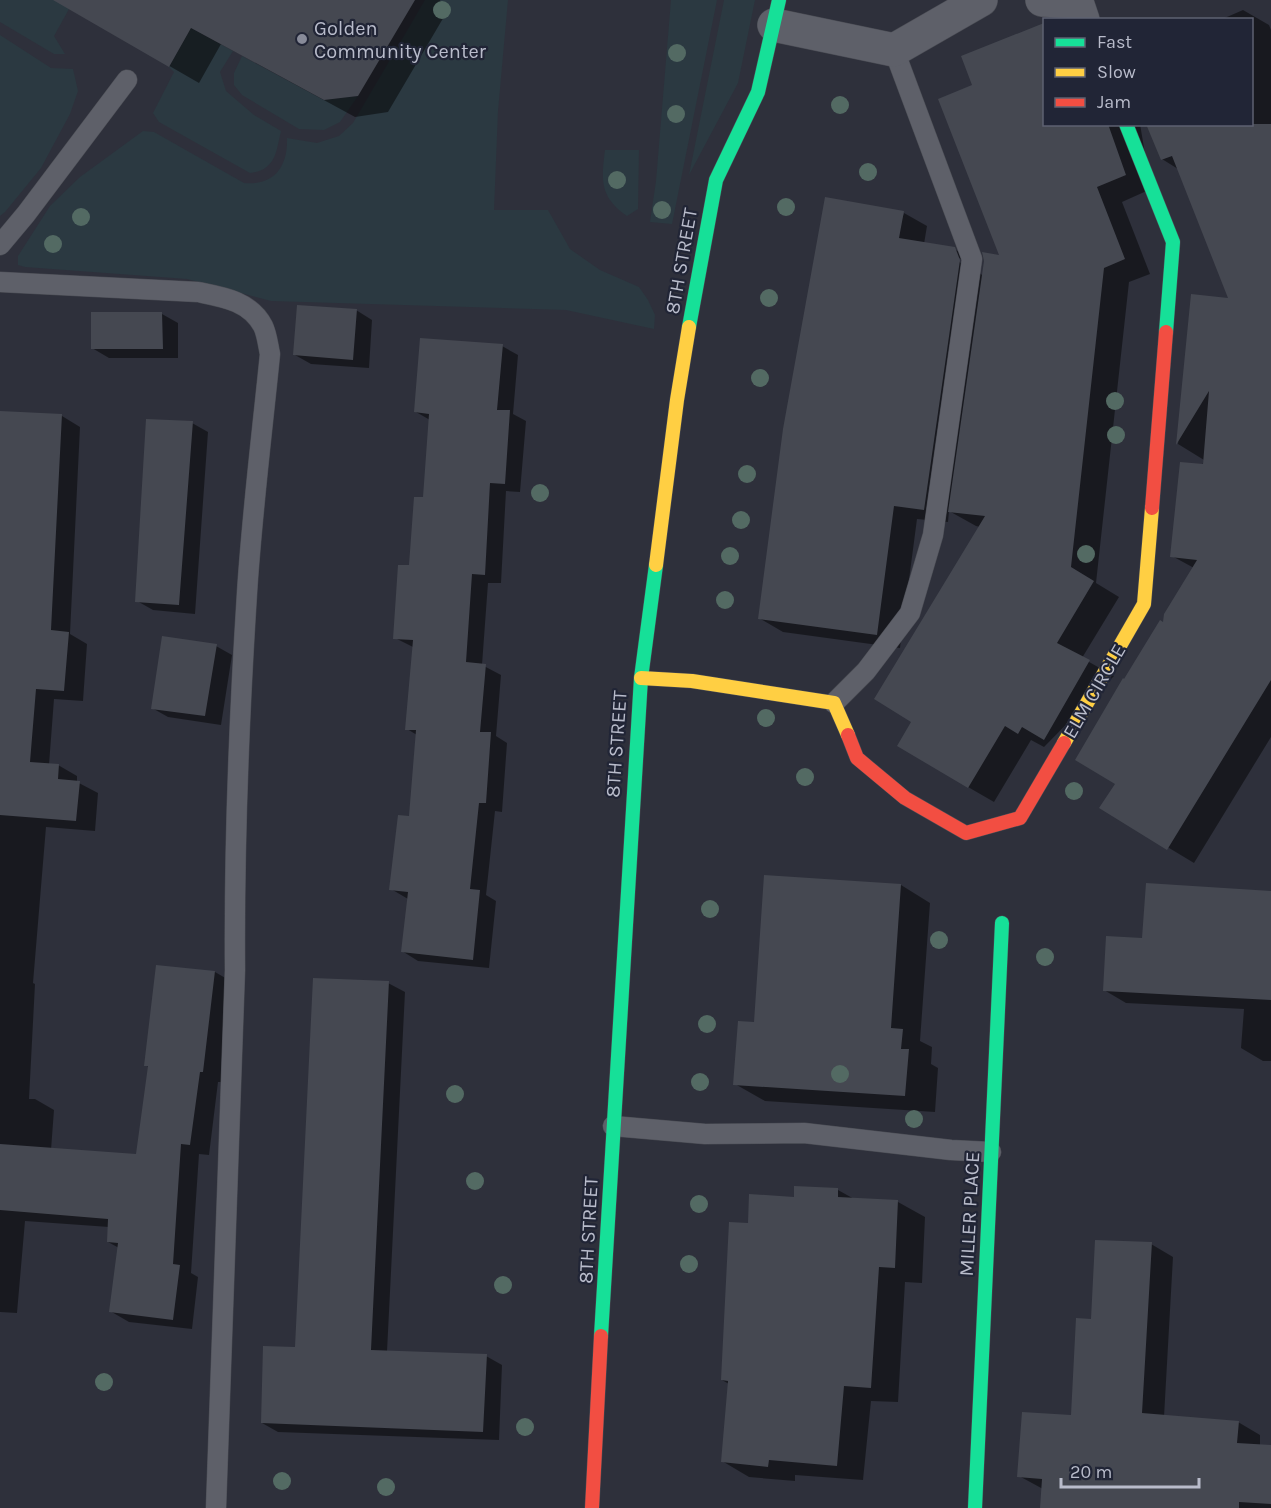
<svg xmlns="http://www.w3.org/2000/svg" width="1271" height="1508" viewBox="0 0 1271 1508" font-family="Karla,sans-serif">
<rect width="100%" height="100%" fill="#2e303b"/>
<!-- green -->
<path fill="#2b3941" d="M0 0H68L69 9 54 36 65 54H54L0 22Z
M425 0H508L498 111 494 210H548L570 249 600 270 639 287 648 300 655 315 654 329 566 310 271 301 187 279 25 267 18 265V256L50 206 80 177 143 131 154 132 244 183C274 186 288 167 287 138L317 143 339 136 353 123Z
M671 0H717L672 224 650 222 656 181Z
M724 0H755L738 83 689 175Z
M191 28 233 51 220 72 226 91 254 115 281 131C276 152 276 170 250 173L159 122 153 113 174 72 169 67Z
M0 35 51 68 73 69 78 91 70 114 41 168 5 212 0 216Z
M242 56 324 100 358 96 340 122 324 130 299 129 242 95 234 85V73Z
M605 150H639L638 209 627 216C600 197 601 181 605 150Z"/>
<!-- shadow -->
<path fill="#0007" d="M69 0H440L445 15 388 112 355 117 221 44 199 83 67 7Z
M1243 10 1269 25 1271 30V737L1194 863 1101 807 1117 783 1165 625 1194 568 1172 556 1204 460 1178 444 1193 295 1230 300 1178 169 1162 159 1252 124V20H1220Z
M1039 27 1044 31V124H1140L1151 189 1122 202 1150 274 1129 282 1096 583 1119 597 1082 658 1114 676 1044 747 1031 740 994 802 968 787 980 527 976 526 949 511 948 522 917 519 900 648 783 632 759 618 904 213 927 226 924 244 954 249 978 262 981 271 954 255 952 258 984 276 1002 257 974 86Z
M356 310 372 320 369 368 311 364 295 355Z
M162 314 178 323V358H109L92 348Z
M502 346 518 355 513 414 526 421 520 492 506 491 501 583H488L482 665 501 675 496 736 507 743 502 812 495 811 486 895 496 901 489 968 418 961 402 951 408 899 391 889 410 818 417 735 407 729 413 647 395 638 425 499 430 420 416 412Z
M0 412 62 416 80 427 70 634 87 644 83 701 54 699 49 765H58L77 776V782L98 793 95 831 46 827 33 983 35 984 29 1099H35L54 1110 51 1150 137 1155 149 1067 145 1065 157 966 215 972 234 983 222 1082H218L209 1155 199 1154 191 1273 198 1277 192 1329 129 1322 110 1311 119 1248 108 1242 109 1227 25 1221 17 1313 0 1312Z
M192 423 208 432 195 614 153 610 137 601Z
M216 646 232 655 221 725 168 717 152 708Z
M901 885 930 903 920 1041 932 1047 931 1064 938 1068 935 1112 765 1101 735 1084Z
M1271 893V1061H1263L1241 1048 1244 1009 1126 1003 1104 990 1143 940Z
M388 983 405 992 387 1352 486 1356 502 1365 499 1440 278 1432 262 1423 297 1349Z
M838 1190 856 1200 898 1202 925 1217 922 1283 905 1282 898 1402 871 1401 863 1480 795 1475V1481L749 1477 722 1461 729 1384 722 1380 749 1225 795 1199Z
M1151 1244 1173 1257 1164 1417 1238 1422 1260 1435V1446L1271 1447V1508H1041L1043 1489 1019 1476 1072 1417 1093 1320Z"/>
<!-- building -->
<path fill="#454851" d="M53 0H415L358 96 324 100 191 28 169 67Z
M1044 23V124H1108L1126 175 1097 187 1125 259 1104 268 1071 567 1094 581 1057 643 1090 660 1044 740 1022 727 1018 734 1005 726 968 788 897 746 911 722 874 699 985 516 948 512 984 261 982 252 999 255 938 99 972 85 961 56Z
M1146 124H1271V680L1167 850 1099 808 1115 784 1075 760 1123 678 1124 679 1160 620 1163 622 1164 614 1197 560 1170 557 1180 462 1203 464 1209 391 1176 445 1191 294 1228 298 1172 156 1161 160Z
M825 197 904 211 899 238 955 247 960 260 924 510 894 506 877 635 758 619 783 429Z
M297 305 357 309 353 360 293 355Z
M91 312H162L163 349H91Z
M420 338 503 344 497 410H510L505 484 490 483 485 575 472 574 466 662 486 664 480 732H491L486 803H479L470 889 480 890 473 960 401 952 408 892 389 890 398 815 409 816 416 730H405L413 640 393 639 398 565H409L414 497H423L429 414 414 412Z
M0 411 62 414 51 630 69 632 64 691 36 689 30 762 59 764 58 779 80 781 76 821 0 815Z
M146 419 193 421 179 605 135 602Z
M162 636 217 644 205 716 151 709Z
M764 875 901 884 891 1028 903 1029 901 1049H909L905 1096 733 1085 738 1021 754 1022Z
M1146 883 1271 891V1000L1103 991 1106 936 1142 938Z
M156 965 215 971 203 1072H200L190 1145 181 1144 173 1264 180 1265 173 1320 109 1312 118 1243 107 1242 108 1219 0 1210V1144L136 1154 148 1066H144Z
M313 978 389 981 371 1350 487 1354 483 1432 261 1423 263 1346 295 1347Z
M794 1186 838 1188V1197L898 1200 895 1268 879 1267 871 1388 844 1386 837 1466 769 1460 768 1467 721 1462 728 1381 721 1380 729 1222 748 1223 749 1194 794 1197Z
M1095 1240 1152 1242 1142 1413 1239 1421 1237 1443 1271 1445V1504L1239 1502V1508H1040L1042 1479 1017 1477 1022 1412 1071 1415 1076 1318 1091 1319Z"/>
<g fill="none" stroke-linecap="round" stroke-linejoin="round">
<defs>
<path id="lane" d="M0 245 26 214 127 80
M0 282 198 292C223 297 250 301 263 326 267 334 268 345 270 354 262 434 252 513 247 593 239 719 234 844 235 970L216 1508
M834 703 866 671 910 613 933 535 972 259 894 50
M613 1126 705 1134 804 1133 951 1150 991 1152"/>
<path id="street" d="M1042 0 1077 2 1083 20
M774 25 894 50 981 0"/>
<path id="fast" d="M1126 124 1173 242 1166 332
M689 327 716 180 758 92 779 0
M601 1336 641 678 656 565
M975 1508 1002 923"/>
<path id="slow" d="M656 565 677 400 689 327
M641 678 692 681 834 703 848 735
M1064 743 1144 604 1152 508"/>
<path id="jam" d="M1152 508 1166 332
M848 735 857 758 905 798 966 833 1020 818 1064 743
M592 1508 601 1336"/>
</defs>
<!-- lane casing -->
<use href="#lane" stroke="#4a4c54" stroke-width="21"/>
<!-- street casing -->
<use href="#street" stroke="#4a4c54" stroke-width="34"/>
<!-- fast casing -->
<use href="#fast" stroke="#4a4c54" stroke-width="15"/>
<!-- slow casing -->
<use href="#slow" stroke="#4a4c54" stroke-width="15"/>
<!-- jam casing -->
<use href="#jam" stroke="#4a4c54" stroke-width="15"/>
<!-- lane -->
<use href="#lane" stroke="#5e6069" stroke-width="20"/>
<!-- street -->
<use href="#street" stroke="#5e6069" stroke-width="33"/>
<!-- fast -->
<use href="#fast" stroke="#16e098" stroke-width="14"/>
<!-- slow -->
<use href="#slow" stroke="#ffcf43" stroke-width="14"/>
<!-- jam -->
<use href="#jam" stroke="#f24e42" stroke-width="14"/>
</g>
<!-- trees -->
<g fill="#536a63">
<circle cx="442" cy="10" r="9"/>
<circle cx="677" cy="53" r="9"/>
<circle cx="840" cy="105" r="9"/>
<circle cx="676" cy="114" r="9"/>
<circle cx="868" cy="172" r="9"/>
<circle cx="617" cy="180" r="9"/>
<circle cx="786" cy="207" r="9"/>
<circle cx="662" cy="210" r="9"/>
<circle cx="81" cy="217" r="9"/>
<circle cx="53" cy="244" r="9"/>
<circle cx="769" cy="298" r="9"/>
<circle cx="760" cy="378" r="9"/>
<circle cx="1115" cy="401" r="9"/>
<circle cx="1116" cy="435" r="9"/>
<circle cx="747" cy="474" r="9"/>
<circle cx="540" cy="493" r="9"/>
<circle cx="741" cy="520" r="9"/>
<circle cx="1086" cy="554" r="9"/>
<circle cx="730" cy="556" r="9"/>
<circle cx="725" cy="600" r="9"/>
<circle cx="766" cy="718" r="9"/>
<circle cx="805" cy="777" r="9"/>
<circle cx="1074" cy="791" r="9"/>
<circle cx="710" cy="909" r="9"/>
<circle cx="939" cy="940" r="9"/>
<circle cx="1045" cy="957" r="9"/>
<circle cx="707" cy="1024" r="9"/>
<circle cx="840" cy="1074" r="9"/>
<circle cx="700" cy="1082" r="9"/>
<circle cx="455" cy="1094" r="9"/>
<circle cx="914" cy="1119" r="9"/>
<circle cx="475" cy="1181" r="9"/>
<circle cx="699" cy="1204" r="9"/>
<circle cx="689" cy="1264" r="9"/>
<circle cx="503" cy="1285" r="9"/>
<circle cx="104" cy="1382" r="9"/>
<circle cx="525" cy="1427" r="9"/>
<circle cx="282" cy="1481" r="9"/>
<circle cx="386" cy="1487" r="9"/>
</g>
<!-- markers -->
<circle fill="#888b99" stroke="#212536" stroke-width="2" cx="302" cy="39" r="6"/>
<g text-anchor="middle" stroke-width="4.5" stroke-linejoin="round" paint-order="stroke">
<!-- poi labels -->
<g font-size="20" fill="#b9bccb" stroke="#212536" text-anchor="start">
<text x="314" y="35">Golden<tspan x="314" dy="23">Community Center</tspan></text>
</g>
<!-- street labels -->
<g font-size="20" fill="#b9bccb" stroke="#212536">
<text transform="translate(681 261) rotate(-80)" y="7">8TH STREET</text>
<text transform="translate(1094 691) rotate(-60)" y="7">ELM CIRCLE</text>
<text transform="translate(616 744) rotate(-86)" y="7">8TH STREET</text>
<text transform="translate(969 1214) rotate(-87)" y="7">MILLER PLACE</text>
<text transform="translate(588 1230) rotate(-87)" y="7">8TH STREET</text>
</g>
</g>
<!-- legend -->
<rect x="1043" y="18" width="210" height="108" fill="#212536" stroke="#5e6172" stroke-width="1.5"/>
<rect x="1055" y="38" width="30" height="9" fill="#16e098" stroke="#5e6172" stroke-width="1.5"/>
<text x="1097" y="48" font-size="18" fill="#b9bccb">Fast</text>
<rect x="1055" y="68" width="30" height="9" fill="#ffcf43" stroke="#5e6172" stroke-width="1.5"/>
<text x="1097" y="78" font-size="18" fill="#b9bccb">Slow</text>
<rect x="1055" y="98" width="30" height="9" fill="#f24e42" stroke="#5e6172" stroke-width="1.5"/>
<text x="1097" y="108" font-size="18" fill="#b9bccb">Jam</text>
<!-- scale -->
<path d="M1061 1478v9h138v-9" fill="none" stroke="#b9bccb" stroke-width="3"/>
<text x="1070" y="1478" font-size="18" fill="#b9bccb" stroke="#212536" stroke-width="4.5" paint-order="stroke">20 m</text>
</svg>
